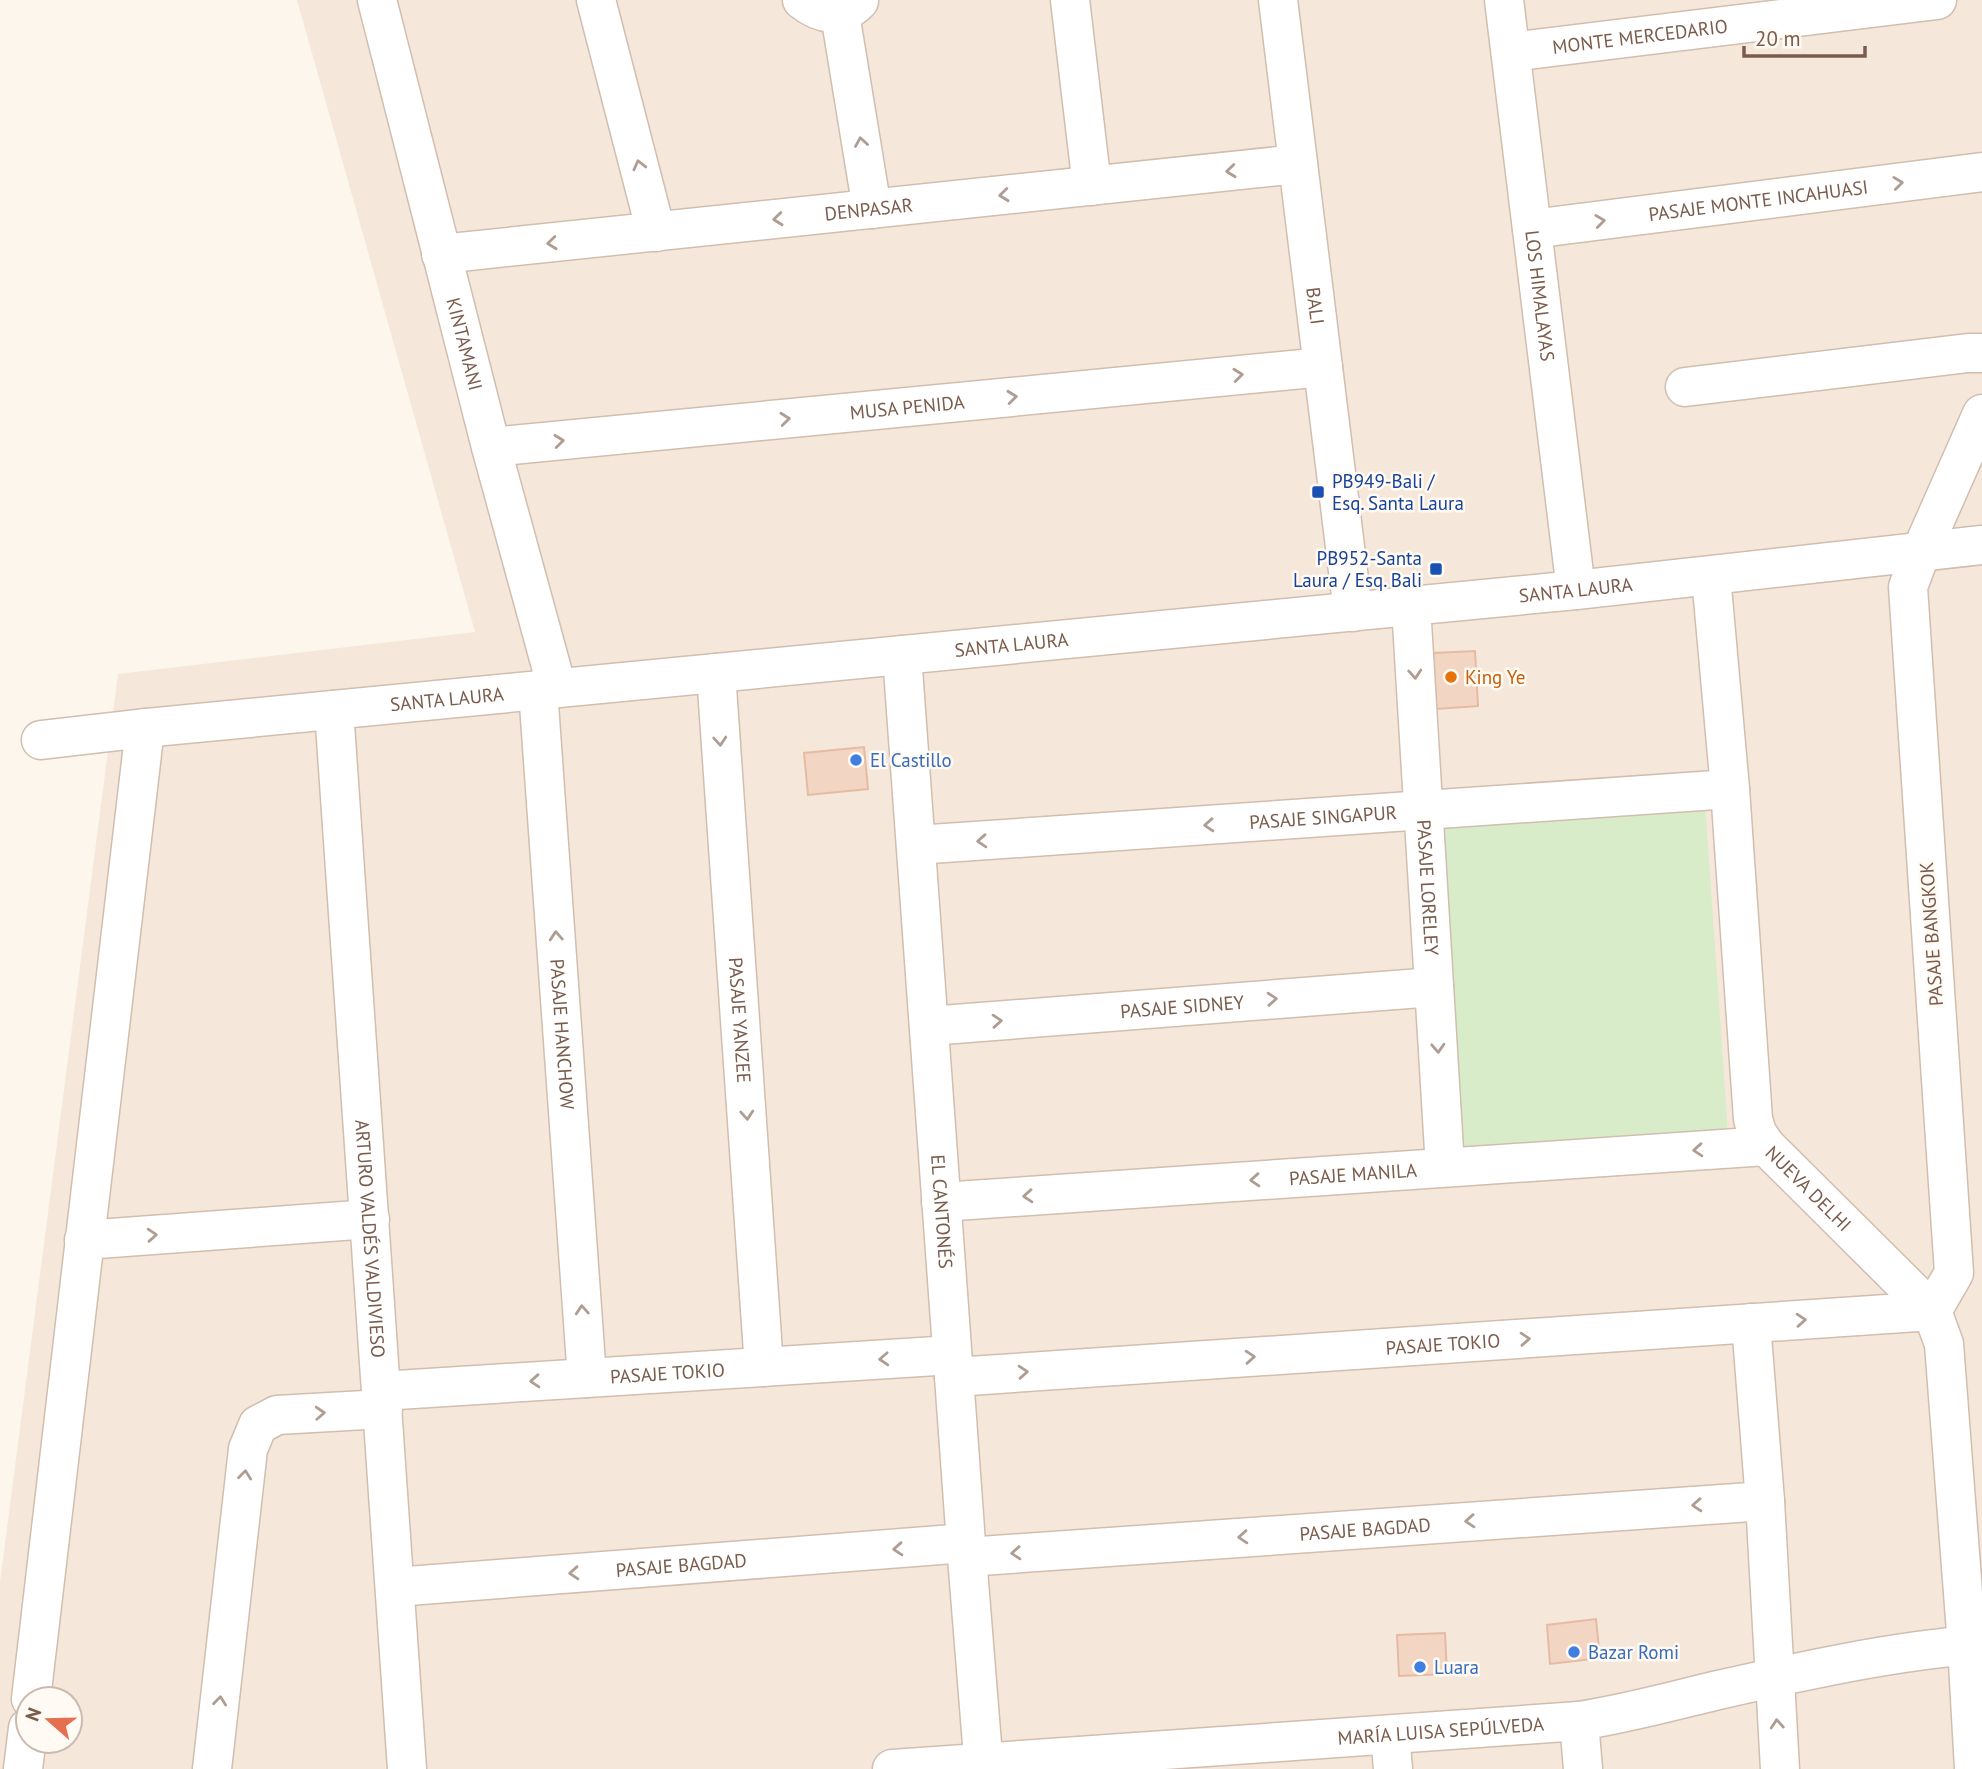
<svg xmlns="http://www.w3.org/2000/svg" width="1982" height="1769" viewBox="0 0 1982 1769" font-family="'PT Sans',sans-serif">
<rect width="100%" height="100%" fill="#fdf6ec"/>
<!-- residential -->
<path fill="#f5e8da" fill-rule="evenodd" d="M297 0H1982V1769H0V1582L118 674 475 632ZM28 1699H70V1741H28Z"/>
<!-- green -->
<path fill="#d8ecc9" d="M1705 803 1728 1133 1456 1153 1433 823Z"/>
<!-- building -->
<path fill="#f3d5c3" stroke="#e6bba3" stroke-width="2" d="M1475 651 1478 706 1436 709 1433 653Z
M864 747 868 789 808 795 804 753Z
M1596 1619 1600 1658 1550 1664 1547 1625Z
M1445 1633 1447 1674 1399 1676 1397 1635Z"/>
<g fill="none" stroke-linecap="round" stroke-linejoin="round">
<defs>
<g id="minor">
<path id="s1" d="M377 0 491 447 557 688"/>
<path d="M596 0 656 232"/>
<path d="M802 0C821 15 841 19 859 1"/>
<path d="M1070 0 1092 186"/>
<path id="s2" d="M1278 0 1353 612"/>
<path id="s3" d="M1504 0 1576 590"/>
<path d="M840 14 872 209"/>
<path id="s4" d="M1511 52 1937 0"/>
<path id="s5" d="M1532 229 1982 172"/>
<path id="s6" d="M441 254 1298 164"/>
<path d="M1685 387 1968 353H1982"/>
<path id="s7" d="M491 447 1323 367"/>
<path id="s8" d="M1711 576 1730 789 1753 1119 1757 1133 1766 1146 1932 1311 1944 1344 1967 1645 1974 1769"/>
<path id="s9" d="M1411 606 1445 1167"/>
<path id="s10" d="M902 655 967 1557 984 1769"/>
<path id="s11" d="M716 673 764 1367"/>
<path id="s12" d="M538 690 587 1378"/>
<path id="s13" d="M334 710 407 1769"/>
<path id="s14" d="M41 740 145 728 1576 590 1982 545"/>
<path id="s15" d="M916 845 1730 789"/>
<path id="s16" d="M929 1026 1434 987"/>
<path id="s17" d="M941 1202 1766 1146"/>
<path d="M84 1240 370 1219"/>
<path d="M1932 1311 1954 1273 1908 587 1921 552 1982 414"/>
<path d="M1751 1323 1765 1501 1780 1769"/>
<path id="s18" d="M954 1377 1932 1311"/>
<path id="s19" d="M381 1391 952 1355"/>
<path id="s20" d="M967 1557 1765 1501"/>
<path id="s21" d="M395 1587 966 1543"/>
<path d="M31 1699 145 728"/>
<path d="M1579 1721 1583 1769"/>
<path d="M1390 1735 1393 1769"/>
<path d="M23 1769 28 1728"/>
<path d="M212 1769 248 1449 258 1425 277 1415 383 1409"/>
<path id="s22" d="M892 1769 1579 1721C1625 1714 1669 1702 1714 1691 1802 1671 1892 1651 1982 1644"/>
</g>
</defs>
<!-- minor casing -->
<use href="#minor" stroke="#d1beb0" stroke-width="41"/>
<!-- minor -->
<use href="#minor" stroke="#fff" stroke-width="38"/>
</g>
<!-- one-way arrows -->
<defs><path id="oneway-chevron" d="M-2-3.5L2.5 0L-2 3.5" fill="none" stroke-width="1.6" stroke-linecap="round" stroke-linejoin="round" transform="scale(1.75)"/></defs>
<g stroke="#af9d94">
<use href="#oneway-chevron" transform="translate(861 142) rotate(-99)"/>
<use href="#oneway-chevron" transform="translate(639 165) rotate(-104)"/>
<use href="#oneway-chevron" transform="translate(1231 171) rotate(174)"/>
<use href="#oneway-chevron" transform="translate(1898 183) rotate(-7)"/>
<use href="#oneway-chevron" transform="translate(1004 195) rotate(174)"/>
<use href="#oneway-chevron" transform="translate(778 219) rotate(174)"/>
<use href="#oneway-chevron" transform="translate(1600 221) rotate(-7)"/>
<use href="#oneway-chevron" transform="translate(552 243) rotate(174)"/>
<use href="#oneway-chevron" transform="translate(1238 375) rotate(-6)"/>
<use href="#oneway-chevron" transform="translate(1012 397) rotate(-6)"/>
<use href="#oneway-chevron" transform="translate(785 419) rotate(-6)"/>
<use href="#oneway-chevron" transform="translate(559 441) rotate(-6)"/>
<use href="#oneway-chevron" transform="translate(1415 674) rotate(86)"/>
<use href="#oneway-chevron" transform="translate(720 741) rotate(86)"/>
<use href="#oneway-chevron" transform="translate(1209 825) rotate(176)"/>
<use href="#oneway-chevron" transform="translate(982 841) rotate(176)"/>
<use href="#oneway-chevron" transform="translate(556 936) rotate(-94)"/>
<use href="#oneway-chevron" transform="translate(1272 999) rotate(-4)"/>
<use href="#oneway-chevron" transform="translate(997 1021) rotate(-4)"/>
<use href="#oneway-chevron" transform="translate(1438 1048) rotate(87)"/>
<use href="#oneway-chevron" transform="translate(747 1115) rotate(86)"/>
<use href="#oneway-chevron" transform="translate(1698 1150) rotate(176)"/>
<use href="#oneway-chevron" transform="translate(1255 1180) rotate(176)"/>
<use href="#oneway-chevron" transform="translate(1028 1196) rotate(176)"/>
<use href="#oneway-chevron" transform="translate(152 1235) rotate(-4)"/>
<use href="#oneway-chevron" transform="translate(582 1310) rotate(-94)"/>
<use href="#oneway-chevron" transform="translate(1801 1320) rotate(-4)"/>
<use href="#oneway-chevron" transform="translate(1525 1339) rotate(-4)"/>
<use href="#oneway-chevron" transform="translate(1250 1357) rotate(-4)"/>
<use href="#oneway-chevron" transform="translate(884 1359) rotate(177)"/>
<use href="#oneway-chevron" transform="translate(1023 1372) rotate(-4)"/>
<use href="#oneway-chevron" transform="translate(535 1381) rotate(176)"/>
<use href="#oneway-chevron" transform="translate(320 1413) rotate(-3)"/>
<use href="#oneway-chevron" transform="translate(245 1475) rotate(-84)"/>
<use href="#oneway-chevron" transform="translate(1697 1505) rotate(176)"/>
<use href="#oneway-chevron" transform="translate(1470 1521) rotate(176)"/>
<use href="#oneway-chevron" transform="translate(1243 1537) rotate(176)"/>
<use href="#oneway-chevron" transform="translate(898 1549) rotate(176)"/>
<use href="#oneway-chevron" transform="translate(1016 1553) rotate(176)"/>
<use href="#oneway-chevron" transform="translate(574 1573) rotate(176)"/>
<use href="#oneway-chevron" transform="translate(220 1701) rotate(-84)"/>
<use href="#oneway-chevron" transform="translate(1777 1724) rotate(-94)"/>
</g>
<!-- markers -->
<g fill="#1a4fb4" stroke="#fffaf3" stroke-width="2.5">
<rect x="1311" y="485" width="14" height="14" rx="3.5"/>
<rect x="1429" y="562" width="14" height="14" rx="3.5"/>
</g>
<circle fill="#e8710a" stroke="#fffaf3" stroke-width="2.5" cx="1451" cy="677" r="7"/>
<g fill="#3f7fe0" stroke="#fffaf3" stroke-width="2.5">
<circle cx="856" cy="760" r="7"/>
<circle cx="1574" cy="1652" r="7"/>
<circle cx="1420" cy="1667" r="7"/>
</g>
<g text-anchor="middle" stroke-width="5" stroke-linejoin="round" paint-order="stroke">
<!-- street labels -->
<g font-size="19" fill="#7a5c4d" stroke="#fffaf3">
<text dy="7" stroke="none"><textPath href="#s4" startOffset="130">MONTE MERCEDARIO</textPath></text>
<text dy="7" stroke="none"><textPath href="#s5" startOffset="228">PASAJE MONTE INCAHUASI</textPath></text>
<text dy="7" stroke="none"><textPath href="#s6" startOffset="430">DENPASAR</textPath></text>
<text dy="7" stroke="none"><textPath href="#s3" startOffset="298">LOS HIMALAYAS</textPath></text>
<text dy="7" stroke="none"><textPath href="#s2" startOffset="308">BALI</textPath></text>
<text dy="7" stroke="none"><textPath href="#s1" startOffset="355">KINTAMANI</textPath></text>
<text dy="7" stroke="none"><textPath href="#s7" startOffset="418">MUSA PENIDA</textPath></text>
<text dy="7" stroke="none"><textPath href="#s14" startOffset="1542">SANTA LAURA</textPath></text>
<text dy="7" stroke="none"><textPath href="#s14" startOffset="975">SANTA LAURA</textPath></text>
<text dy="7" stroke="none"><textPath href="#s14" startOffset="408">SANTA LAURA</textPath></text>
<text dy="7" stroke="none"><textPath href="#s15" startOffset="408">PASAJE SINGAPUR</textPath></text>
<text dy="7" stroke="none"><textPath href="#s9" startOffset="282">PASAJE LORELEY</textPath></text>
<text transform="translate(1931 934) rotate(-94)" y="7">PASAJE BANGKOK</text>
<text dy="7" stroke="none"><textPath href="#s16" startOffset="254">PASAJE SIDNEY</textPath></text>
<text dy="7" stroke="none"><textPath href="#s11" startOffset="348">PASAJE YANZEE</textPath></text>
<text dy="7" stroke="none"><textPath href="#s12" startOffset="345">PASAJE HANCHOW</textPath></text>
<text dy="7" stroke="none"><textPath href="#s17" startOffset="413">PASAJE MANILA</textPath></text>
<text dy="7" stroke="none"><textPath href="#s8" startOffset="635">NUEVA DELHI</textPath></text>
<text dy="7" stroke="none"><textPath href="#s10" startOffset="558">EL CANTONÉS</textPath></text>
<text dy="7" stroke="none"><textPath href="#s13" startOffset="530">ARTURO VALDÉS VALDIVIESO</textPath></text>
<text dy="7" stroke="none"><textPath href="#s18" startOffset="490">PASAJE TOKIO</textPath></text>
<text dy="7" stroke="none"><textPath href="#s19" startOffset="287">PASAJE TOKIO</textPath></text>
<text dy="7" stroke="none"><textPath href="#s20" startOffset="399">PASAJE BAGDAD</textPath></text>
<text dy="7" stroke="none"><textPath href="#s21" startOffset="287">PASAJE BAGDAD</textPath></text>
<text dy="7" stroke="none"><textPath href="#s22" startOffset="550">MARÍA LUISA SEPÚLVEDA</textPath></text>
</g>
<!-- transit labels -->
<g font-size="19" fill="#164399" stroke="#fffaf3" text-anchor="start">
<text x="1332" y="488">PB949-Bali /<tspan x="1332" dy="22">Esq. Santa Laura</tspan></text>
<text x="1422" y="565" text-anchor="end">PB952-Santa<tspan x="1422" dy="22">Laura / Esq. Bali</tspan></text>
</g>
<!-- food labels -->
<g font-size="19" fill="#c56008" stroke="#fffaf3" text-anchor="start">
<text x="1465" y="684">King Ye</text>
</g>
<!-- shop labels -->
<g font-size="19" fill="#366cbe" stroke="#fffaf3" text-anchor="start">
<text x="870" y="767">El Castillo</text>
<text x="1588" y="1659">Bazar Romi</text>
<text x="1434" y="1674">Luara</text>
</g>
</g>
<!-- north arrow -->
<g transform="translate(49 1720) rotate(290)"><circle r="33" fill="#fffaf3" stroke="#cabbb1" stroke-width="2"/>
<path d="M0-5L12 26L0 18L-12 26Z" fill="#e76f51"/>
<text y="-10" font-size="19" font-weight="bold" text-anchor="middle" fill="#7a5c4d">N</text>
</g>
<!-- scale -->
<path d="M1744 46v10h121v-10" fill="none" stroke="#7a5c4d" stroke-width="3.5"/>
<text x="1755" y="46" font-size="21" fill="#7a5c4d" stroke="#fffaf3" stroke-width="5" paint-order="stroke">20 m</text>
</svg>
